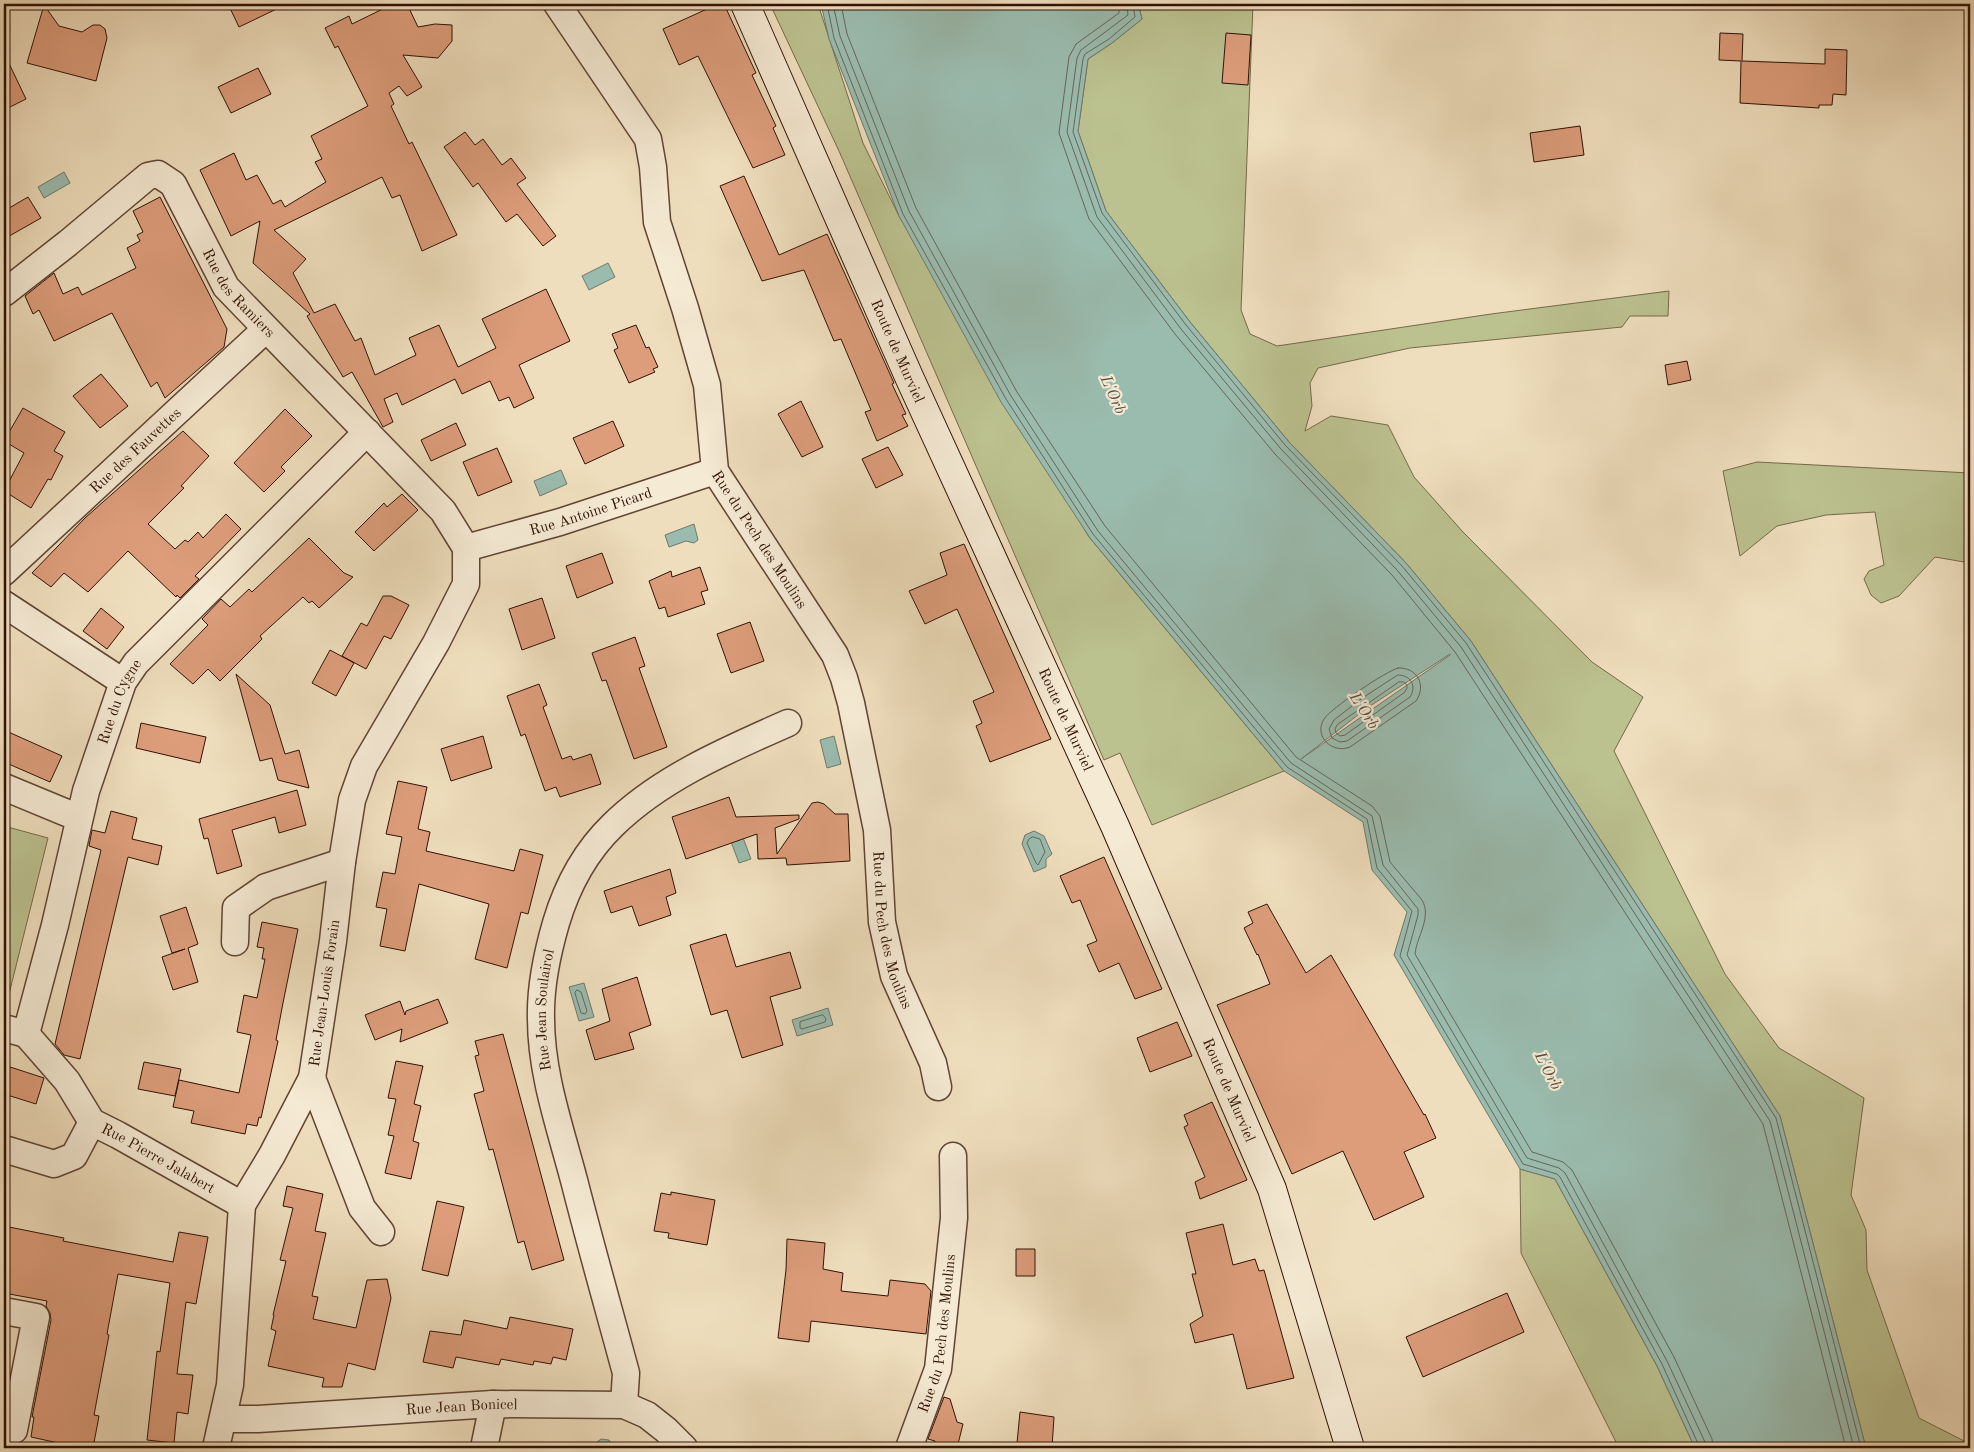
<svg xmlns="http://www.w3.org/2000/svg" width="1974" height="1452" viewBox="0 0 1974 1452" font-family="'Old Standard TT',serif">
<rect width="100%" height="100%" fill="#efdebd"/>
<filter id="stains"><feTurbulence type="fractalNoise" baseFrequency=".004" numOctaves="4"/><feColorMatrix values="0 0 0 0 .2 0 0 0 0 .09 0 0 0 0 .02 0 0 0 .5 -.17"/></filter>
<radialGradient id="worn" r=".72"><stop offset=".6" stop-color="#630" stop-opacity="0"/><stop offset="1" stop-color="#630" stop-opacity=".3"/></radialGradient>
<!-- green -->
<path fill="#bbc18f" stroke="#76694a" d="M770 4H818L863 143 899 216 1089 537 1284 771 1152 825 1120 753 1104 760 839 151Z
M1138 4H1253L1241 310 1250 334 1277 346 1491 314 1669 291 1668 316H1630L1622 327 1410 348 1318 368 1310 383 1312 406 1305 431 1331 416 1388 425 1414 477 1463 532 1592 662 1643 697 1614 751 1725 974 1779 1048 1864 1098 1851 1195 1866 1230 1867 1270 1919 1418 1970 1444V1448H1866L1780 1116 1471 641 1406 563 1289 442 1190 322 1106 211 1078 131 1088 59 1112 43 1142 19Z
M1757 462 1970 473V563L1935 557 1899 596 1881 603 1871 595 1864 579 1869 571 1884 565 1875 512 1826 515 1777 526 1740 556 1723 471Z
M4 826 48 838 8 998 4 997Z
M1520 1169 1555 1179 1657 1366 1695 1448H1619L1521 1253Z"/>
<!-- water -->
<path fill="#9abcaf" stroke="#70786b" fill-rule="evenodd" d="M821 4H1138L1142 19 1112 43 1088 59 1078 131 1106 211 1190 322 1289 442 1406 563 1471 641 1780 1116 1866 1448H1695L1657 1366 1555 1179 1520 1169 1394 955 1407 912 1372 870 1363 822 1284 771 1090 538 1001 402 899 216 829 39ZM1450 654V655L1301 759 1367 708Z
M64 172 70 183 44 198 38 187Z
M608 263 615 277 589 290 582 276Z
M561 470 567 484 540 496 534 481Z
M694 524 698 540 694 543 686 541 669 547 665 535Z
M834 736 841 764 827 768 820 740Z
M1034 831 1044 836 1052 854 1046 859V867L1034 872 1022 844 1025 835Z
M742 835 751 859 739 863 730 839Z
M584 983 594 1017 579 1021 569 987Z
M828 1008 833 1025 797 1036 792 1020Z
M601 1439 609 1440 612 1445 611 1448H596L597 1442Z"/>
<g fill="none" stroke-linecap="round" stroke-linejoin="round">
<!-- shore -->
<path stroke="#65665a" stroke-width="1" d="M827 4 834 38 903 214 1006 399 1093 534 1287 767 1367 819 1377 868 1412 911 1400 956 1523 1164 1557 1174 1560 1177 1662 1364 1700 1448
M833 4 840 36 909 211 1011 396 1098 531 1291 763 1372 816 1383 865 1418 909V915L1407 955 1527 1158 1559 1168 1565 1173 1667 1361 1705 1442 1706 1448
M841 4 847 34 916 208 1017 392 1105 526 1296 757 1372 806 1380 816 1390 862 1422 900C1432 917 1417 936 1415 954L1532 1152 1563 1162 1572 1170 1674 1357 1712 1439 1713 1448
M1119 4V13L1076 44 1069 57 1059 133 1089 219 1175 334 1275 454 1392 575 1455 652 1763 1124 1846 1448
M1127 4 1128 15 1081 50 1077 58 1067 132 1097 217 1181 329 1281 449 1397 570 1461 647 1770 1121 1854 1448
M1133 4 1135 17 1109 39 1085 54 1083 59 1073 132 1102 213 1186 325 1285 445 1402 566 1466 643 1776 1118 1861 1448
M1398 668C1417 667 1427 685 1416 701L1350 747C1333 754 1313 737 1324 719 1330 709 1386 671 1398 668Z
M1398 675C1411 675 1417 686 1410 697L1347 741 1340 742 1332 738 1329 729 1334 720 1361 699Z
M1399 682C1404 681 1407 683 1407 688L1405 692 1345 735 1340 736 1336 733 1335 729 1337 725Z
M1033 837 1040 839 1045 852 1038 865 1036 863 1027 843 1029 839Z
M577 990 581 992 587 1011 585 1014 581 1013 575 993Z
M823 1015 826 1019 825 1022 802 1029 800 1028V1022Z"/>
</g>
<!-- building -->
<path fill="#dd9d7b" stroke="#301105" d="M228 4H287L239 27Z
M393 4H407L418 27 435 24 452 25V41L438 58 403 55 422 87 407 96 399 86 389 93 394 104 391 106 409 144 412 142 457 235 422 251 400 195 392 198 382 177 274 230 306 259 293 273 314 313 335 304 355 341 361 338 375 375 416 355 409 338 439 325 458 367 496 348 482 319 546 289 570 341 519 365 534 398 514 408 509 397 499 401 490 381 462 394 455 379 402 405 397 393 384 399 393 422 383 427 352 372 343 377 307 316 310 314 253 263 260 221 231 236 200 170 234 153 246 180 257 175 273 204 281 200 285 207 326 182 315 162 322 159 311 136 368 106 338 46 335 48 325 28 349 16 352 24Z
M718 4H724L756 73 752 75 776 126 773 128 785 155 753 168 698 56 679 65 663 29Z
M44 5 59 26 82 32 93 25H100L105 29 107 38 96 81 27 63Z
M1226 33 1251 35 1248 85 1222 83Z
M1720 33 1743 34 1742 61 1825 64V49L1847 50 1846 95 1833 94 1832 105H1819V108L1740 103 1741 61 1719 60Z
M4 53 26 99 4 110Z
M258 68 271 94 231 113 218 87Z
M1580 126 1584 155 1534 162 1530 133Z
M465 132 475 145 483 139 502 165 511 158 526 178 517 184 556 236 543 246 517 214 506 222 478 183 473 187 444 147Z
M744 176 779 255 827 234 894 383 892 384 906 414 902 415 908 426 877 441 865 412 871 410 841 339 834 341 804 270 762 281 720 186Z
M28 197 41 218 4 239V211Z
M160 197 227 329 224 347 165 398 157 382 151 387 112 313 54 341 39 310 33 314 25 296 54 273 63 294 78 287 82 295 136 268 127 248 140 241 137 235 143 232 133 211Z
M636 325 646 348 649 347 658 367 653 369 655 372 629 383 614 350 618 348 612 334Z
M1687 361 1691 380 1668 385 1665 365Z
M101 374 128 406 100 428 73 396Z
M801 401 823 447 802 457 778 414Z
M23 408 65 432 54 451 63 456 51 480 48 479 31 508 4 491 24 453 4 441Z
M285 409 312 436 281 467 285 471 264 492 234 463Z
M613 421 624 446 585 464 573 438Z
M456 423 466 445 431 461 421 440Z
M183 431 209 456 181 486 184 488 148 524 175 549 185 540 188 542 198 532 203 538 226 514 241 529 195 576 199 579 180 598 177 595 176 597 128 551 88 592 64 573 51 587 32 573 85 518Z
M888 447 903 475 876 488 862 459Z
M497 448 512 482 478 496 463 462Z
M402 494 418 510 374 551 355 532 384 503 387 507Z
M309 538 344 573 353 577 319 608 312 601 309 603 303 597 260 636 262 639 220 681 208 669 193 684 170 664 208 625 202 619 221 599 230 607 249 589 252 592Z
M964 544 1051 739 990 762 976 726 982 723 973 701 994 692 957 609 925 624 909 591 947 575 940 553Z
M602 553 613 583 577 598 566 566Z
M700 567 708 590 701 592 705 604 668 617 665 607 659 609 649 581 671 571 672 577Z
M383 596H391L409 605 391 639 384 636 366 669 342 656 361 623 367 626Z
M542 598 555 638 522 650 509 609Z
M101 608 124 627 107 649 83 631Z
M750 622 764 661 731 673 717 634Z
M635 637 645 666 639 668 667 747 634 759 606 680 602 681 592 653Z
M330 650 354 663 336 696 312 683Z
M236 674 270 705 285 754 299 750 309 788 278 780 272 758 260 761Z
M539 684 547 705 543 707 562 759 571 756 573 760 591 754 601 784 560 797 556 787 545 791 525 734 521 736 507 696Z
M141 723 206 737 200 763 136 748Z
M4 730 62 756 50 782 4 762Z
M483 736 492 768 451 781 441 749Z
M398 781 427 787 418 829 430 832 426 851 514 871 520 849 543 855 528 914 521 912 507 968 475 959 489 904 419 884 405 951 380 946 387 909 376 907 383 872 395 874 402 837 386 834Z
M297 790 306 825 279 833 275 817 232 830 242 866 217 874 208 838 204 839 199 819Z
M729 797 736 817 799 815V819L775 828 777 854 812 803 818 802 824 804 835 814H848L850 861 787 865 786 858 758 859 757 834 686 859 672 817Z
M111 811 137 818 132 839 162 846 158 865 128 857 80 1059 64 1055 55 1044 101 850 89 846 92 830 105 833Z
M1104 857 1162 989 1135 999 1119 963 1099 972 1087 945 1097 941 1080 900 1072 903 1060 876Z
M670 869 676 893 666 897 671 915 639 926 632 906 611 913 604 891Z
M1267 904 1306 973 1331 955 1424 1115 1425 1114 1436 1138 1404 1152 1424 1197 1374 1220 1343 1151 1292 1174 1217 1005 1270 984 1258 954 1257 955 1244 928 1253 923 1248 912Z
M186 907 198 944 188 948 198 982 173 990 162 957 185 949 172 953 160 916Z
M262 922 298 929 283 1003 276 1040 278 1041 261 1118 259 1117 257 1126 247 1124 245 1134 191 1123 194 1111 173 1107 179 1080 239 1093 251 1035 237 1032 244 995 257 998 265 959H262L264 948 257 947Z
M726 934 736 967 790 952 801 988 770 997 783 1045 742 1058 727 1010 711 1015 690 945Z
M637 977 651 1025 629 1033 634 1049 595 1060 586 1030 610 1021 602 989Z
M438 999 448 1023 400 1042 402 1029 375 1040 365 1015 400 1001 405 1015 406 1011Z
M1177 1022 1192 1056 1150 1072 1137 1038Z
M503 1034 564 1260 532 1270 524 1241 518 1243 493 1149 489 1150 474 1094 484 1091 475 1056 479 1055 475 1041Z
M396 1061 423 1066 414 1104 421 1106 413 1141 419 1143 411 1179 385 1173 394 1136 388 1135 396 1099 388 1098Z
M144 1062 181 1069 175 1096 138 1089Z
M4 1065 44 1078 36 1104 4 1094Z
M1212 1102 1247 1180 1200 1199 1195 1182 1205 1177 1184 1127 1188 1125 1184 1115Z
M287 1186 323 1194 315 1231 326 1233 312 1296 318 1297 313 1319 356 1328 367 1280 387 1279 391 1298 375 1370 348 1363 342 1387H322L324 1378 268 1366 276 1331 271 1329 274 1315H273L286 1261 280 1260 293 1208 283 1206Z
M671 1192 715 1200 707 1245 668 1238 669 1233 654 1231 661 1193 671 1195Z
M437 1201 464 1207 448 1276 422 1270Z
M1223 1224 1233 1265 1255 1259 1259 1271 1264 1270 1294 1378 1247 1389 1233 1334 1195 1343 1190 1324 1203 1316 1192 1274H1196L1186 1233Z
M4 1226 64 1238 63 1241 173 1262 179 1232 208 1237 196 1304 186 1302 177 1374 193 1375 188 1414 177 1412 174 1443 147 1440 157 1351 160 1352 170 1283 118 1274 107 1334 109 1335 94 1415 99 1416 93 1448H62L63 1444 31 1437 34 1417H32L51 1320 50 1313 46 1306 47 1301 4 1293Z
M787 1239 825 1243 823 1269 843 1273 841 1291 888 1296 890 1280 925 1284 931 1291 926 1334 811 1321 809 1342 778 1338 786 1270Z
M1016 1249H1035V1276H1016Z
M1507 1293 1524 1332 1423 1377 1406 1337Z
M510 1317 573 1329 566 1360 553 1357 551 1364 534 1361 533 1365 501 1359 499 1365 456 1357 453 1368 423 1362 430 1331 461 1335 464 1320 507 1329Z
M4 1378 9 1379 4 1404Z
M944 1397 950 1399 957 1422 963 1424 957 1448H933L935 1441 928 1439Z
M1020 1412 1054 1417 1052 1447 1017 1443Z"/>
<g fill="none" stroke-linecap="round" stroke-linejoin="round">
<defs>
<g id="minor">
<path id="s1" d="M557 4 648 139 653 167 657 222 685 308 707 385 715 471 835 655 844 678 851 703 877 830 882 922 894 976 933 1063 938 1087"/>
<path id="s2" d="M4 293 68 243 148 176 158 174 173 184 226 287 443 511 466 548V584L436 643 364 766 352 800 342 862 333 941 312 1078 272 1155 242 1205 230 1385 216 1448"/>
<path id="s3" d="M466 548 560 522 715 471"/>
<path id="s4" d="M4 572 266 329"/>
<path d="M4 604 123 682"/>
<path d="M4 787 79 818"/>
<path d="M235 942 236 908 266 887 342 862"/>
<path d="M4 1028 26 1034"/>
<path id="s5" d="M26 1034 55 925 86 791 123 682 136 663 367 432"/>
<path id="s6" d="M26 1034 67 1081 92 1122 118 1135 242 1205"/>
<path d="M312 1078 362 1208 381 1232"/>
<path d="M4 1149 54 1164 74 1156 92 1122"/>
<path d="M4 1311 36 1317 14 1430 4 1428"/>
<path id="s7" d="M624 1405 626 1373C609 1310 591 1247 575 1184 561 1130 541 1075 541 1019 540 986 547 954 556 923 567 886 585 852 613 825 661 778 727 750 788 723"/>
<path id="s8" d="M224 1419H258L493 1404 624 1405 647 1415 666 1430 684 1448"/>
<path d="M484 1448 493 1404"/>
<path id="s9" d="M909 1448 938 1369 954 1218 953 1156"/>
</g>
<g id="secondary">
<path id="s10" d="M745 4 910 379 1115 826 1272 1189 1350 1448"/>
</g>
</defs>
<!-- minor casing -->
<use href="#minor" stroke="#604433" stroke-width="29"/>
<!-- secondary casing -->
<use href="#secondary" stroke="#301105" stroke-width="30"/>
<!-- minor -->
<use href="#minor" stroke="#f5ead4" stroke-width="26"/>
<!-- secondary -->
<use href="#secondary" stroke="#f5ead4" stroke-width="28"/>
</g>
<g text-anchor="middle" stroke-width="4.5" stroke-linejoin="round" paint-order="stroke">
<!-- street labels -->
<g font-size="15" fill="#301105" stroke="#f5ead4">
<text dy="5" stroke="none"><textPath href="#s2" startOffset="342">Rue des Ramiers</textPath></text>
<text dy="5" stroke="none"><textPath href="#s10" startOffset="379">Route de Murviel</textPath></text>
<text dy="5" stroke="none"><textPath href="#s4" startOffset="179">Rue des Fauvettes</textPath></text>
<text dy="5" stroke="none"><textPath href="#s3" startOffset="130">Rue Antoine Picard</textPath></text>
<text dy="5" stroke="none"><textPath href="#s1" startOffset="585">Rue du Pech des Moulins</textPath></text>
<text dy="5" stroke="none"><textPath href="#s5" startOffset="346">Rue du Cygne</textPath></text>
<text dy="5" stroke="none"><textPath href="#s10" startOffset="784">Route de Murviel</textPath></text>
<text dy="5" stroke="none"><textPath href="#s1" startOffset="1005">Rue du Pech des Moulins</textPath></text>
<text transform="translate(324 993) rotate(-82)" y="5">Rue Jean-Louis Forain</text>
<text dy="5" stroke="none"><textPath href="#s7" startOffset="406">Rue Jean Soulairol</textPath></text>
<text dy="5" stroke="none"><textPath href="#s10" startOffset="1189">Route de Murviel</textPath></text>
<text dy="5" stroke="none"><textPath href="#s6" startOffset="186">Rue Pierre Jalabert</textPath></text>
<text dy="5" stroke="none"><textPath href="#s9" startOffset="119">Rue du Pech des Moulins</textPath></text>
<text dy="5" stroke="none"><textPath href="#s8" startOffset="238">Rue Jean Bonicel</textPath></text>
</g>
<!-- water labels -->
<g font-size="16" font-style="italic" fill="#554d40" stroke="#f5ead4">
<text transform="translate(1114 394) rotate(66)" y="6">L'Orb</text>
<text transform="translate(1365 710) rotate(57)" y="6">L'Orb</text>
<text transform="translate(1549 1070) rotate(63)" y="6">L'Orb</text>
</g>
</g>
<!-- margin -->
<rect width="1974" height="1452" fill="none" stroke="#efdebd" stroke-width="20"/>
<rect x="5" y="5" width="1964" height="1442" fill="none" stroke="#301105" stroke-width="2.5"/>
<rect x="10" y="10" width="1954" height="1432" fill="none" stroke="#301105"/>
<rect width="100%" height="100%" filter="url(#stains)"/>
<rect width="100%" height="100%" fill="url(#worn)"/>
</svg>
